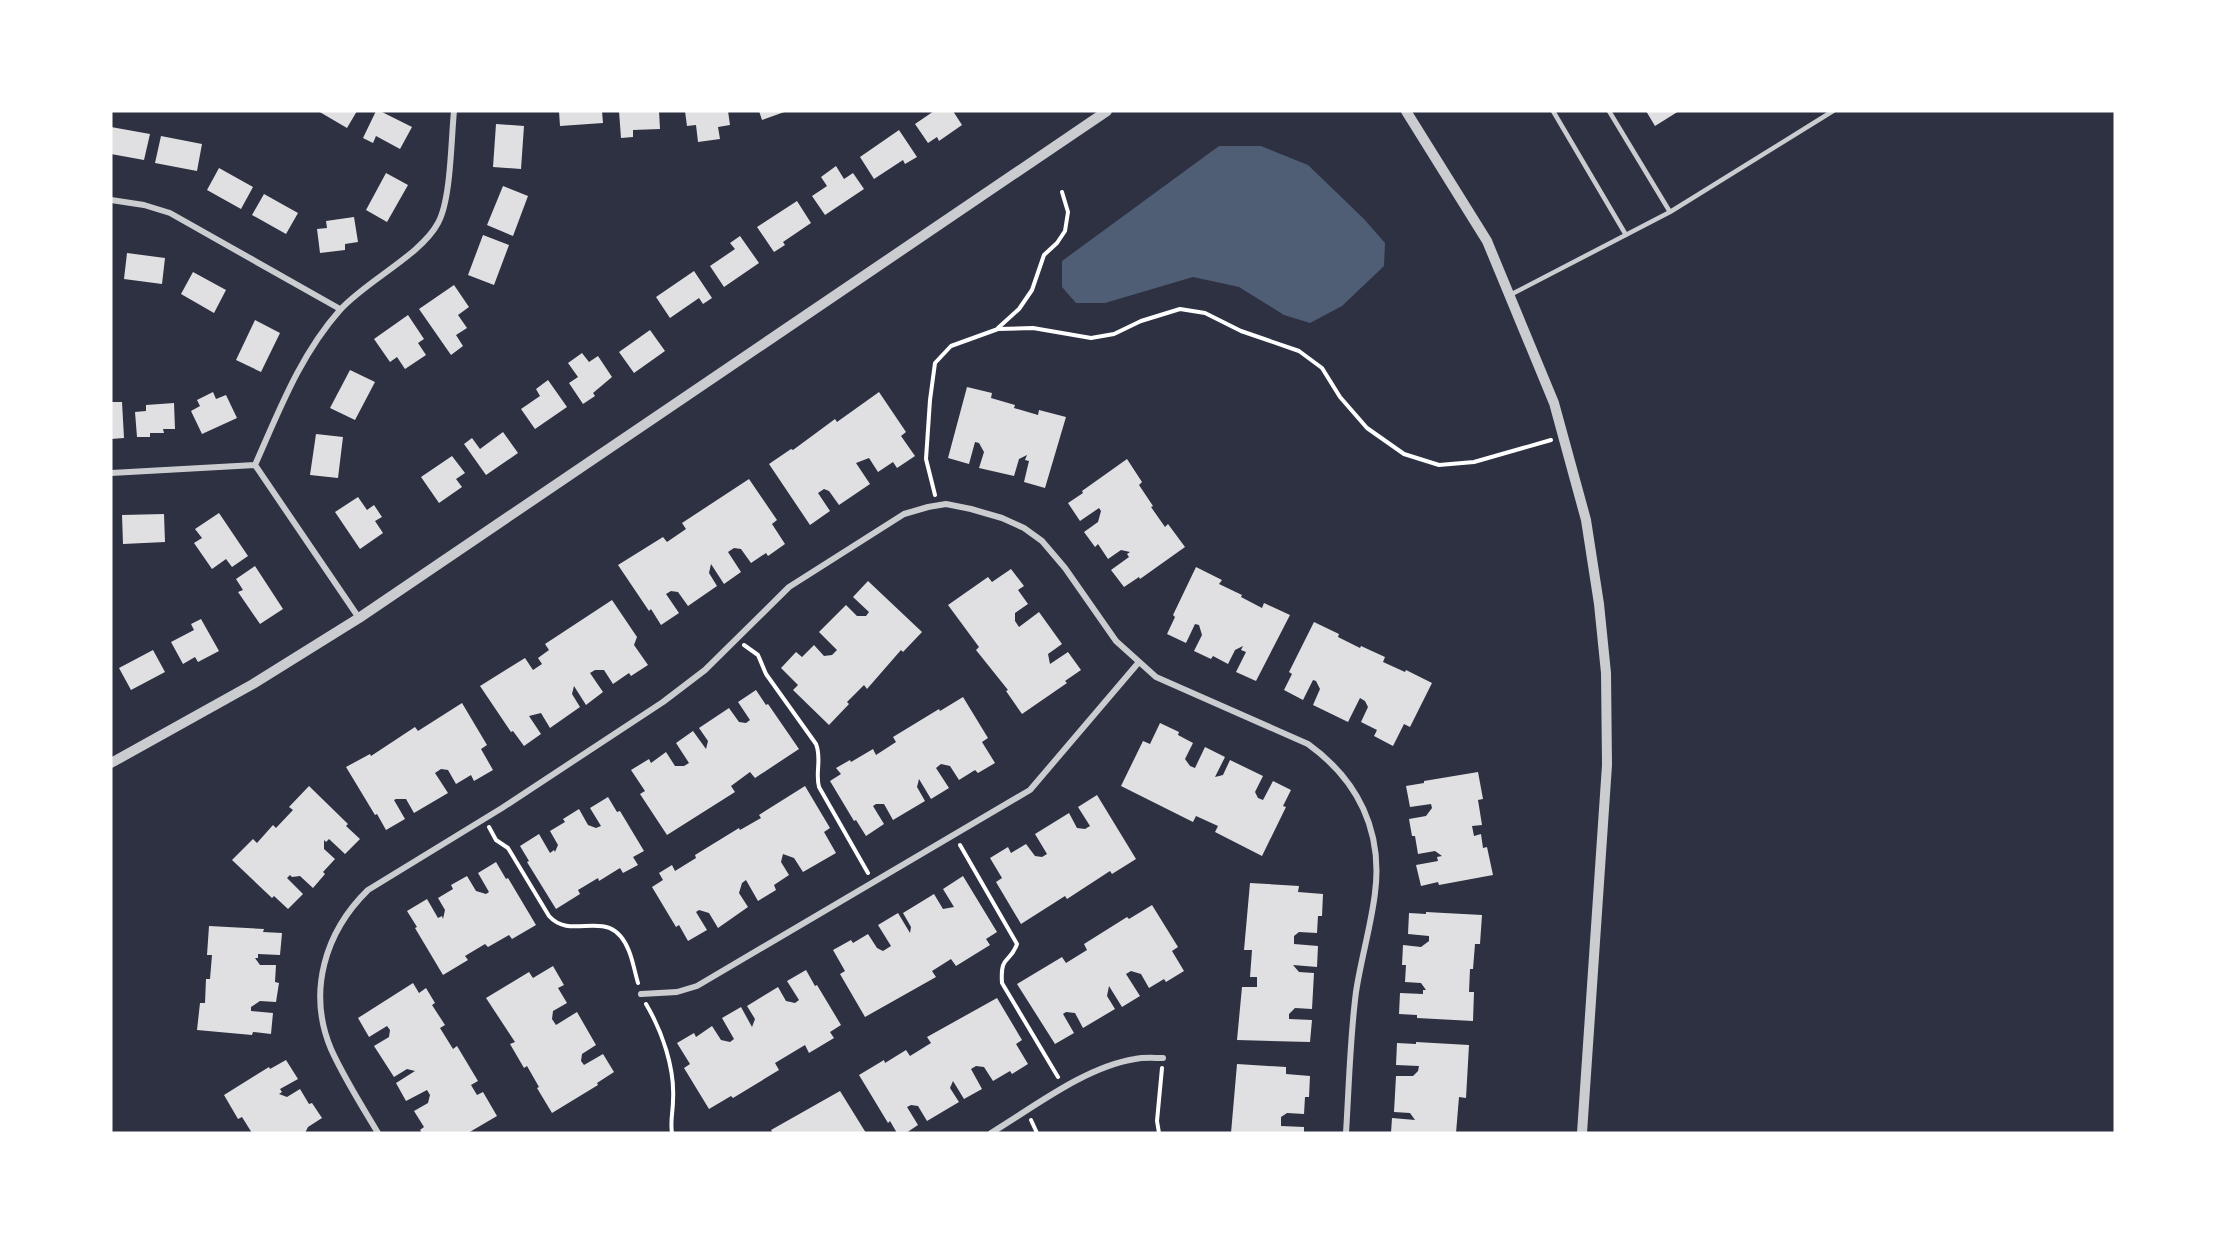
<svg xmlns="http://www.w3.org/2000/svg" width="2226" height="1244" viewBox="0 0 2226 1244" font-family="Arial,sans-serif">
<rect width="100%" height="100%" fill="#2d3142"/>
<!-- water -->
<path fill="#4f5d75" d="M1219 146H1261L1308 165 1364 219 1385 243 1384 266 1342 306 1310 323 1284 315 1239 287 1193 277 1105 303H1076L1062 287V261Z"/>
<!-- building -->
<path fill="#e0e0e3" d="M318 111H357L347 128Z
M376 111H380L412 127 400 149 376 136 373 143 363 138Z
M559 111H602L603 123 560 126Z
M619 111H659L660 129 633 130V137L621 138Z
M685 111H728L730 125 718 127 720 139 698 142 696 125 687 126Z
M759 111H787L762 120Z
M934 111H953L962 125 939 141 937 137 928 143 915 124Z
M1646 111H1679L1655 126Z
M496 124 524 126 521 169 493 167Z
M111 127 150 134 144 160 111 154Z
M899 130 917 157 905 164 903 160 874 179 860 157Z
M161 136 202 144 197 171 155 163Z
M836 166 844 179 853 173 864 189 825 215 812 196 827 186 821 177Z
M219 168 253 187 241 209 207 190Z
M386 173 408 185 387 222 366 210Z
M503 186 528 196 513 236 487 225Z
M264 194 298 213 286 234 252 215Z
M797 201 811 223 783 242 785 245 774 252 757 227Z
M354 217 358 242 345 244V250L320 253 317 229 327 228 326 221Z
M483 235 509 245 494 285 468 275Z
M740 236 759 263 724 287 710 266 735 249 730 243Z
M127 253 165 258 162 284 124 279Z
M694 271 712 298 703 304 699 298 670 318 656 297Z
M193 272 226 290 214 313 181 294Z
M454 285 469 307 458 315 467 328 456 335 463 346 451 355 419 309Z
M408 315 424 339 418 343 426 355 405 369 397 357 390 362 374 339Z
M255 320 280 333 261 372 236 360Z
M650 330 665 351 634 373 619 352Z
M582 353 589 362 598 356 612 377 593 393 595 396 583 404 569 383 578 377 568 363Z
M350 370 375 382 355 420 330 408Z
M548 380 567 407 535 429 521 409 540 396 536 389Z
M967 387 992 393 991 398 1015 405 1014 408 1038 415 1039 410 1066 417 1045 488 1024 482 1029 461 1025 460 1027 455 1019 459 1014 476 979 468 984 452 979 443 975 442 969 464 948 458Z
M213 392 216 399 226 395 237 418 202 434 191 411 200 406 197 400Z
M879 392 906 432 901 436 915 456 897 468 893 462 878 472 869 458 856 463 870 484 839 505 829 491 824 489 818 493 830 511 810 525 769 464 791 449 793 450 835 419 837 422Z
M111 402H122L124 438 111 439Z
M174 403 175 429H163L164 433H150V437H137L135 412 146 411V405Z
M503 432 518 453 486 475 464 444 472 438 480 449Z
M316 434 343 437 338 478 310 475Z
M452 456 465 473 456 479 462 487 439 503 421 477Z
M1127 459 1142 482 1139 485 1153 506 1151 507 1165 527 1168 524 1185 547 1140 579 1139 577 1124 587 1111 570 1129 557 1127 554 1130 552 1121 550 1108 559 1098 544 1095 547 1084 532 1098 522 1101 511 1099 508 1080 521 1068 503 1083 493 1082 491Z
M749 479 777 520 772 524 785 544 768 556 766 553 751 563 741 549 734 548 728 552 741 572 724 584 711 564 709 573 717 586 688 606 678 592 671 591 666 594 679 613 661 625 651 609 649 611 618 565 663 537 667 542 686 529 682 523Z
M358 497 367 510 374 505 382 517 375 521 383 533 360 549 335 512Z
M219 513 248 556 232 567 226 559 212 569 194 543 202 538 195 529Z
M164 514 165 542 123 544 122 515Z
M255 566 283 609 260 624 238 592 243 590 236 579Z
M1196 567 1222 580 1219 584 1242 595 1241 597 1262 608 1264 603 1290 615 1256 681 1236 672 1246 652 1241 650 1243 646 1235 650 1228 664 1213 656 1211 659 1194 651 1202 635 1199 625 1195 624 1186 643 1167 634 1175 617 1173 615Z
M1011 569 1024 586 1018 590 1028 604 1015 613V621L1019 627 1039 612 1062 644 1048 654 1050 664 1068 652 1081 670 1065 681 1067 683 1022 714 1006 691 1008 690 976 650 979 647 948 605 988 577 992 582Z
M868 581 922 632 903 652 901 650 867 689 864 685 847 702 849 704 829 725 793 690 798 685 781 668 796 652 802 657 814 645 824 656 832 655 837 650 819 632 846 605 857 616H866L869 612 853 597Z
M612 600 637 637 634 645 648 665 631 676 629 673 613 684 604 670H595L590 673 603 692 586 705 574 686 572 694 580 707 550 728 541 713 529 716 541 734 524 746 513 731 511 732 480 686 525 658 533 670 542 664 538 658 549 650 545 644Z
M201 619 219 651 198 662 195 657 183 664 171 642 194 630 191 624Z
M1314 622 1339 634 1338 637 1360 648 1361 646 1385 657 1383 662 1405 672 1406 670 1432 683 1410 727 1404 724 1393 746 1374 736 1377 730 1361 722 1368 707 1365 701 1360 698 1348 722 1313 705 1320 689 1316 681 1313 680 1303 700 1284 690 1292 674 1289 672Z
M153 650 165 672 131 690 119 668Z
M756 690 766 705 768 704 799 749 755 778 750 772 731 786 735 792 667 835 640 794 645 791 631 770 649 759 651 763 666 752 675 766H684L689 763 676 743 693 731 706 749 708 741 699 728 729 708 739 722 746 723 750 720 738 702Z
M963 697 988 738 982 742 995 763 978 773 975 770 959 780 950 766 941 764 936 768 949 788 931 799 919 779 917 787 925 801 893 820 884 804H876L873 806 884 824 866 836 856 820 854 821 830 781 841 774 836 768 850 760 851 762 873 749 876 755 896 742 893 737 939 709 940 711Z
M462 703 487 745 481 749 493 770 474 781 471 775 456 784 448 770 441 769 435 773 448 793 414 813 406 799H396L394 800 405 819 386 830 377 814 375 815 346 767 370 754 371 756 415 727 418 731Z
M1160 723 1179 732 1178 735 1193 743 1185 759 1190 766 1195 768 1205 747 1225 757 1215 777 1223 775 1230 760 1263 776 1255 792 1258 798 1263 800 1273 781 1291 790 1283 806 1286 807 1262 856 1215 832 1218 826 1196 816 1193 822 1121 786 1143 741 1150 744Z
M1478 772 1483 799 1478 800 1482 825 1472 826 1474 836 1481 834 1483 848 1487 847 1493 875 1439 885 1438 882 1421 886 1416 865 1438 861 1437 857 1442 856 1435 851 1418 854 1415 836H1412L1409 819 1426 816 1432 808 1431 804 1410 807 1406 786 1424 783V781Z
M309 786 348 824 346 826 360 839 345 854 329 839 326 842 324 840V849L335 859 323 872 325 874 313 888 300 876 292 877 290 875 287 878 303 894 288 909 274 896 272 898 232 860 253 839 257 843 273 825 276 828 293 810 289 807Z
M805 786 830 828 824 832 836 853 803 872 794 858 783 854 781 862 789 875 774 885 776 890 758 901 746 880 742 883 739 893 748 907 718 928 709 913 699 910 696 912 707 930 688 941 679 925 676 927 652 887 663 880 659 873 672 865 675 871 696 858 695 855 739 828 740 830 761 818 759 815Z
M1097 795 1136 859 1112 874 1110 871 1067 899 1065 896 1021 924 996 882 1002 878 990 858 1008 847 1011 853 1026 844 1035 856 1042 857 1047 854 1035 834 1069 813 1077 828 1085 829 1090 826 1078 807Z
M608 797 617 812 620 811 644 851 633 857 638 865 623 873 620 868 599 881 598 878 578 890 580 894 556 909 527 862 529 861 520 846 539 834 550 853 554 850 555 852 558 845 550 831 565 822 563 819 579 809 588 825 596 828 601 826 590 808Z
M496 862 506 879 508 878 536 925 512 939 509 935 488 947 485 944 465 956 468 960 443 975 415 928 417 927 407 911 427 899 438 918 442 916 443 919 445 910 438 898 453 889 451 885 467 876 476 891 486 894 489 892 478 873Z
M963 876 997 932 986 939 990 945 956 966 951 959 932 971 936 977 865 1017 840 974 845 971 833 950 851 940 853 943 868 934 877 948 883 951 891 946 878 925 898 913 910 933 911 927 903 913 934 894 943 909 954 907 943 889Z
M1250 883 1299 886 1298 892 1323 894 1322 916H1318L1317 933 1299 932 1294 936V944L1318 946 1317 967 1293 965 1299 972 1314 973 1312 1009 1295 1008 1289 1014V1019L1312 1020 1310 1042 1237 1040 1242 987H1257V977H1250L1252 950H1244Z
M1152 905 1178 947 1172 951 1184 971 1166 982 1164 979 1149 988 1141 974 1131 971 1126 974 1140 996 1122 1007 1109 986 1107 996 1115 1009 1083 1028 1075 1013 1066 1012 1063 1014 1074 1033 1055 1044 1017 984 1062 957 1066 963 1087 950 1084 944 1127 917 1129 919Z
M1426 912 1482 915 1480 944H1475L1473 969H1470L1469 992H1474L1473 1021 1417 1018V1015L1399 1014 1400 993 1423 994V990H1426L1421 983 1405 982 1406 965H1402L1403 945 1421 947 1429 941V936L1408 934 1409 913 1426 914Z
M209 926 264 929 263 932 282 933 280 955 258 954V958H255L260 965H276L275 982 279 983 276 1002 260 1001 251 1007V1011L273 1013 271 1034 253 1032 252 1035 197 1030 200 1003H205L206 979H210L212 955H207Z
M553 966 564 985 558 988 567 1003 553 1011 552 1019 556 1025 577 1012 596 1045 582 1054 581 1061 584 1065 603 1054 614 1072 597 1083 598 1085 552 1113 537 1088 539 1087 527 1066 524 1068 510 1044 515 1042 486 998 529 972 533 978Z
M806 970 815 986 817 985 841 1025 830 1032 834 1038 809 1053 805 1045 775 1063 779 1070 733 1098 731 1096 709 1109 684 1068 690 1064 677 1043 694 1033 696 1037 712 1026 721 1040 730 1042 734 1039 722 1018 741 1007 752 1027 755 1019 747 1006 778 987 786 1001 795 1003 799 1000 787 981Z
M413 983 419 993 426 988 435 1003 432 1005 445 1025 440 1028 453 1049 457 1046 478 1081 471 1085 477 1095 483 1092 497 1116 468 1133H422L420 1130 424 1127 414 1111 428 1103 430 1095 427 1090 406 1101 396 1083 415 1071 407 1069 394 1077 374 1046 389 1037 390 1030 387 1026 369 1037 358 1018Z
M997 998 1022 1040 1016 1044 1028 1064 1012 1074 1010 1071 993 1081 984 1067 976 1066 971 1069 982 1089 964 1099 953 1081 950 1088 959 1102 927 1121 918 1106 911 1105 907 1107 918 1125 906 1133H897L890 1121 888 1123 859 1075 884 1060 885 1063 906 1050 910 1056 931 1043 927 1037Z
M1416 1042 1469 1045 1466 1098 1459 1097 1456 1133H1391L1392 1118 1415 1120 1410 1113 1394 1112 1396 1076H1413L1418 1071 1419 1066 1396 1065 1397 1043 1416 1044Z
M286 1060 298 1079 280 1089 282 1092 279 1094 287 1097 300 1089 309 1104 312 1103 322 1118 308 1127 305 1133H252L242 1117 238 1119 224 1095 269 1067 270 1069Z
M1237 1064 1286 1067V1074L1310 1076 1309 1097H1305L1304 1114 1287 1113 1281 1117V1126L1304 1127V1133H1231Z
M840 1091 866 1133H773L771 1130Z"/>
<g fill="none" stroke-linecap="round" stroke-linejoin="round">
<!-- path -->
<path stroke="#fff" stroke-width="4" d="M998 328 1019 309 1032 290 1044 255 1057 243 1065 231 1068 212 1062 192
M935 495 926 459 930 400 935 363 951 346 998 329 1033 328 1091 338 1114 334 1141 321 1180 309 1205 313 1241 331 1299 351 1322 368 1340 397 1367 428 1404 454 1439 465 1474 462 1551 440
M744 645 758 655 766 674 816 744C822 759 815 772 819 787L868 873
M489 827 496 840 508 848 549 916C573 943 610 903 629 951 633 961 635 973 638 983
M960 845 1017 944C1010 964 1000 954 1002 983L1058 1077
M646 1004C662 1031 675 1068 673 1100 673 1112 670 1121 672 1133
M1031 1120 1037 1133
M1159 1133 1157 1121 1162 1068"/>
<!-- service -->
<path stroke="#caccd0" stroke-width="4.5" d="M1553 111 1626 235
M1609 111 1670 212
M1510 295 1670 212 1833 111"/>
<!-- minor -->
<path stroke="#caccd0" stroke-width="6" d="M111 200 144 205 170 213 340 309
M255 465C279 411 300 355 340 310 366 281 421 255 438 223 451 200 451 140 454 111
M255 465 359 618
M111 473 255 465
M641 994 677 992 697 986 1030 790 1139 662
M378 1133C362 1106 344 1078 331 1049 307 992 325 932 368 890L502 808 663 702 705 670 789 587 904 514 928 507 946 504 971 509 1002 518 1024 528 1042 541 1065 568 1116 641 1156 677 1308 744C1358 780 1383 831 1375 893 1371 926 1361 959 1356 992 1350 1038 1349 1086 1346 1133
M991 1133C1034 1107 1085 1067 1135 1059 1144 1057 1154 1058 1163 1058"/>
<!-- tertiary -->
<path stroke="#caccd0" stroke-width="10" d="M1406 111 1487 241 1554 403 1586 520 1599 604 1606 673 1607 765 1582 1133
M111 763 253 684 359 618 1107 111"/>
</g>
<!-- border -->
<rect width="2226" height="1244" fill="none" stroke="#ffffff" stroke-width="225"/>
</svg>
